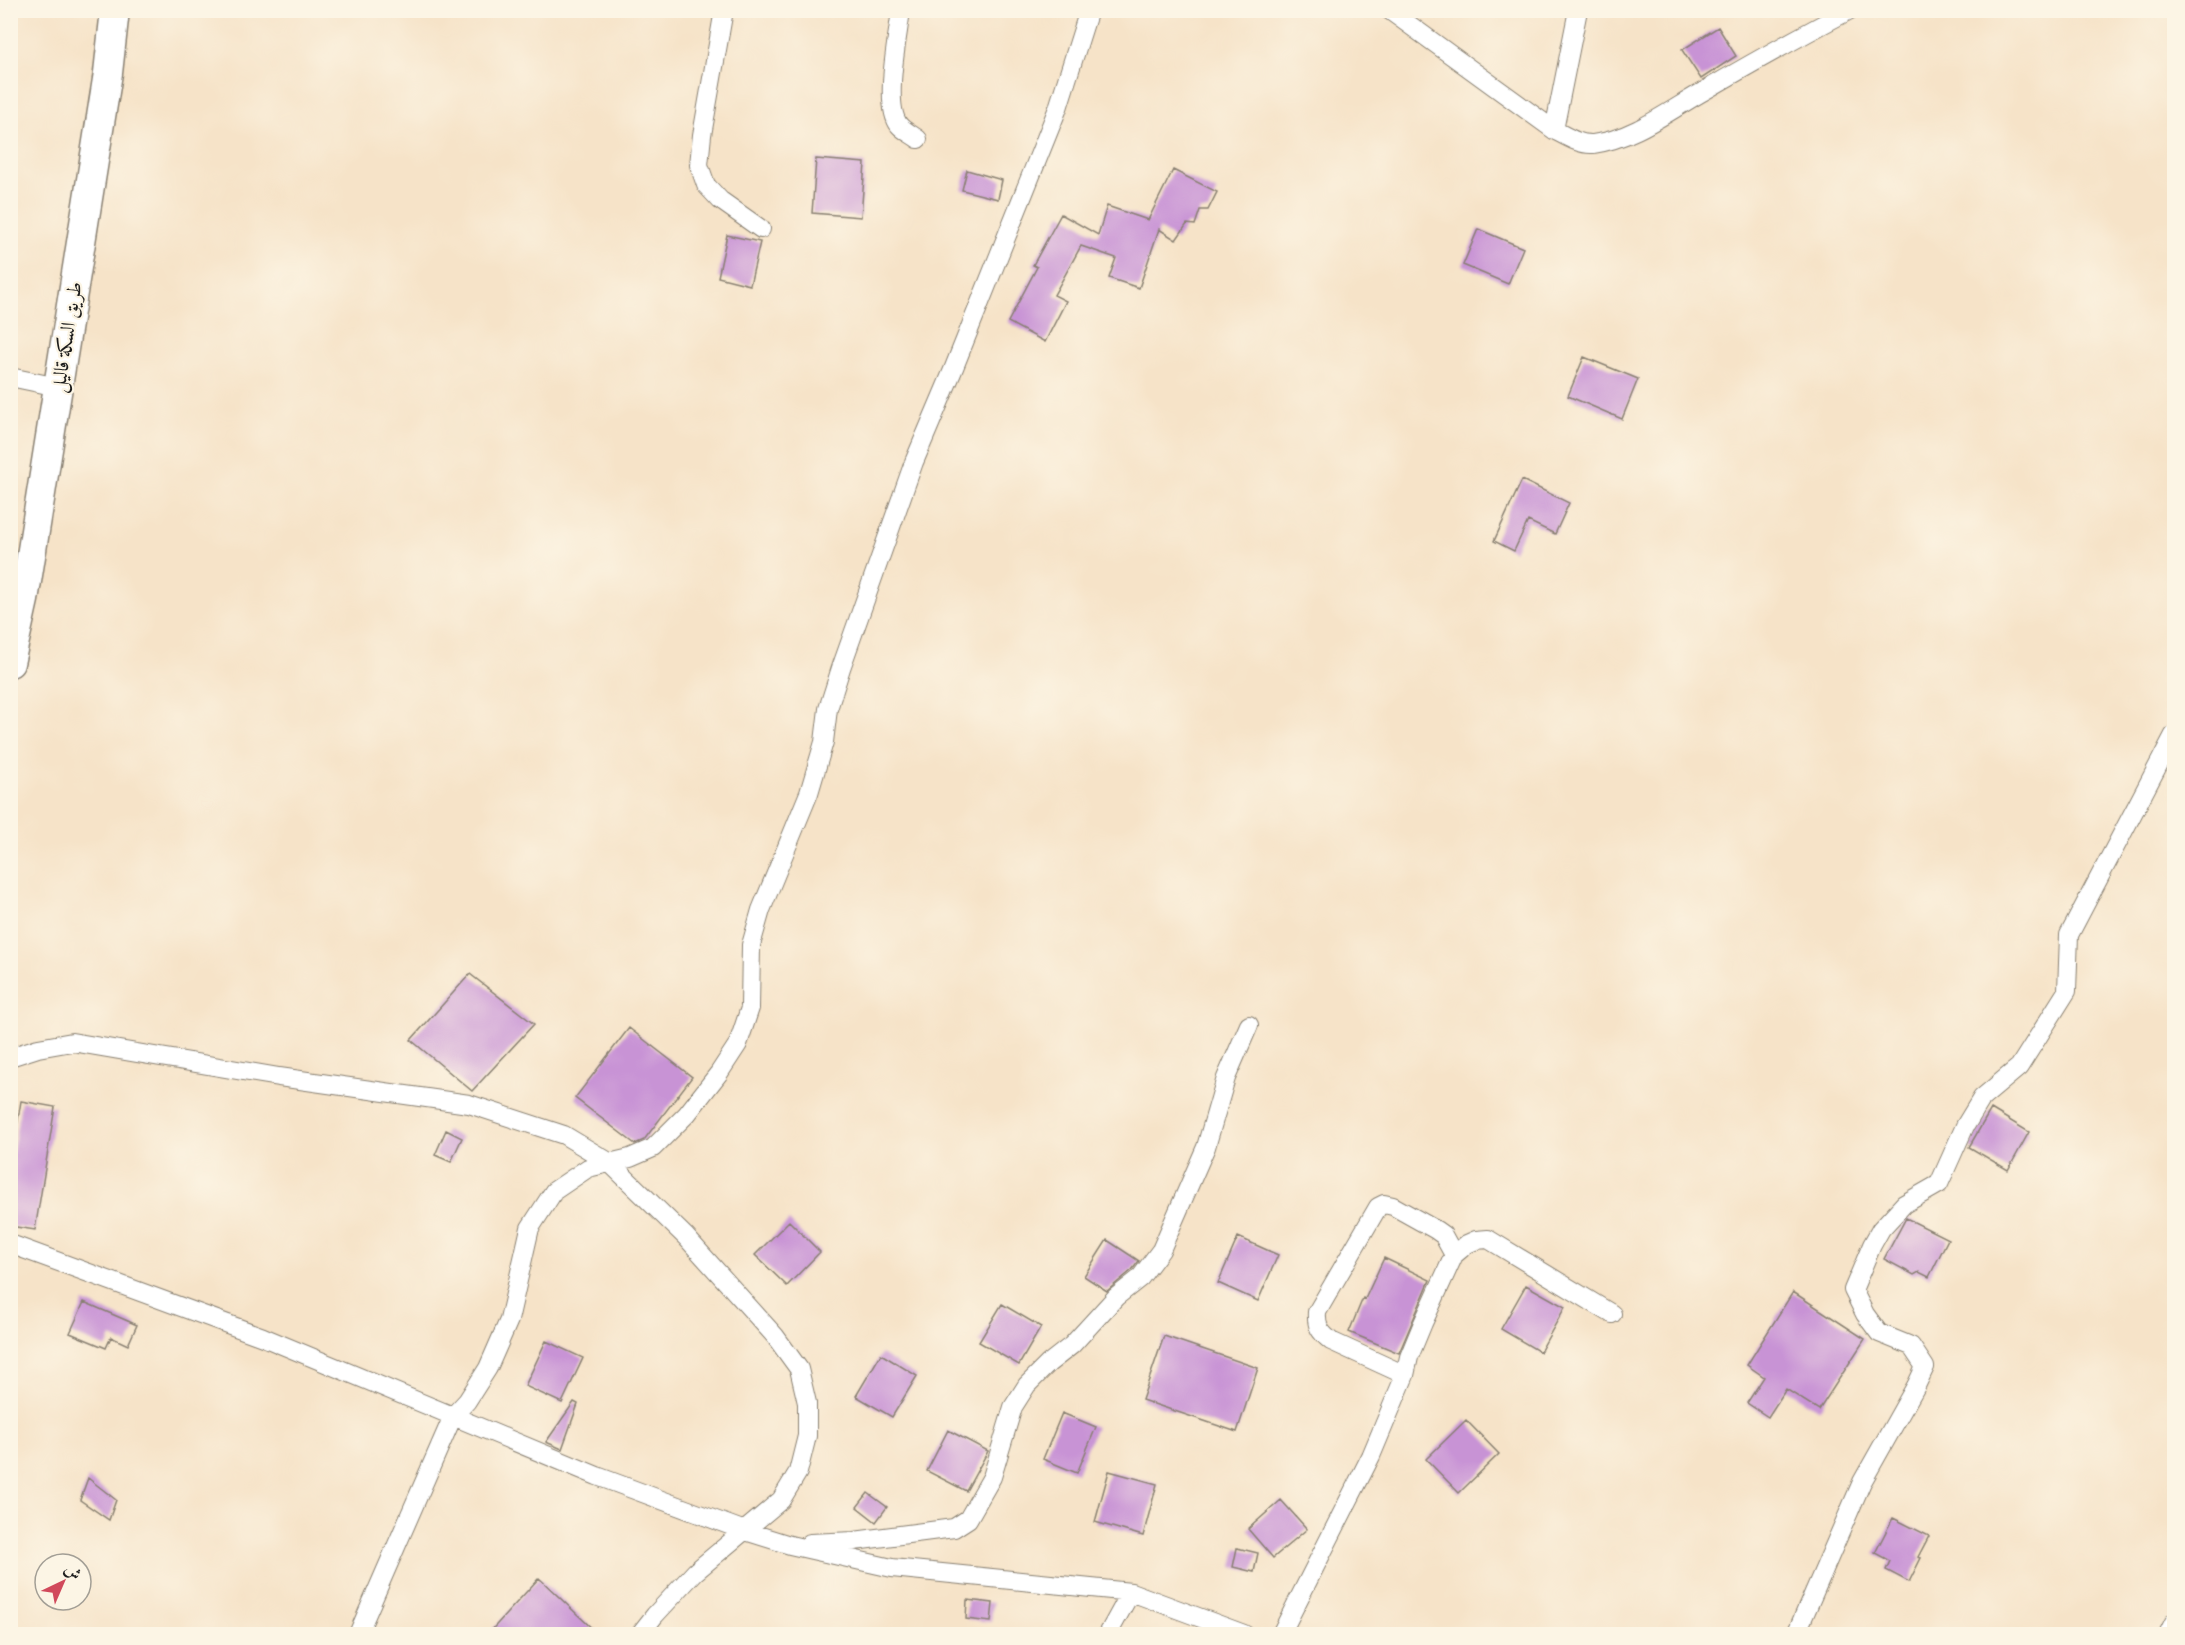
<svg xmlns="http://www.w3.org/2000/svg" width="2185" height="1645" viewBox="0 0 2185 1645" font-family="'IM FELL French Canon',Amiri,serif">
<rect width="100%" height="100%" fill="#fcf5e5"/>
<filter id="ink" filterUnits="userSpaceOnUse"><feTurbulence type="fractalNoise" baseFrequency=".0167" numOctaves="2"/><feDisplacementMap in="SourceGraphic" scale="12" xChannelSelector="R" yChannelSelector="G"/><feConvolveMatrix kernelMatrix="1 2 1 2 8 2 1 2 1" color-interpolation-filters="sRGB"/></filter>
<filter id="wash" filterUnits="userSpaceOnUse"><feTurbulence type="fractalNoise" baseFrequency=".008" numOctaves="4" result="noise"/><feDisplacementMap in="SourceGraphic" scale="24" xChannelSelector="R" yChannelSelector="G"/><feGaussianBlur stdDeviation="1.35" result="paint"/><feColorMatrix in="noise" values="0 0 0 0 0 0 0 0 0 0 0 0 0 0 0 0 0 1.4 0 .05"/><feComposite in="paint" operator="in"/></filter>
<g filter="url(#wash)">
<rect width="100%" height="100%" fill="#f6e3c8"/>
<g id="blocks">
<!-- building -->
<path fill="#c893d5" d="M1718 27 1736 56 1701 79 1682 50Z
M816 159 865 163 861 217 812 213Z
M967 170 1002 180 998 199 962 190Z
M1173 170 1217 192 1208 210H1200L1195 225 1187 224 1176 240 1159 229 1139 288 1109 278 1116 258 1081 246 1054 295 1066 301 1045 342 1008 322 1037 267 1033 265 1061 214 1098 235 1107 206 1148 220Z
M1478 229 1523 248 1508 284 1463 265Z
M727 235 760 242 750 285 718 277Z
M1584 357 1638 379 1622 419 1568 396Z
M1522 480 1569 503 1555 534 1528 521 1514 551 1494 541Z
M470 974 534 1024 472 1091 411 1040Z
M629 1028 692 1077 644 1140 635 1144 575 1098Z
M21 1101 55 1107 35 1230 10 1226V1169Z
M1991 1109 2029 1132 2008 1170 1969 1147Z
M446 1130 462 1138 451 1162 435 1155Z
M1906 1218 1948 1239 1929 1277 1919 1272 1914 1275 1884 1259Z
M789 1221 820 1252 787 1286 755 1255Z
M1238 1237 1278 1255 1258 1301 1218 1283Z
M1107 1240 1139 1261 1132 1270 1107 1291 1084 1276Z
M1384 1258 1430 1280 1399 1353 1349 1332 1363 1298 1365 1299Z
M1526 1285 1565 1307 1540 1352 1501 1329Z
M1793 1292 1865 1339 1819 1410 1786 1389 1768 1417 1747 1403 1764 1377 1747 1365Z
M84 1302 137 1325 128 1345 111 1337 106 1348 70 1333Z
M1002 1304 1041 1327 1019 1365 979 1342Z
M1164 1336 1258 1368 1237 1432 1142 1400Z
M546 1341 583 1358 562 1403 525 1386Z
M881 1354 917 1376 892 1417 856 1396Z
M574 1402 578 1404 562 1449 546 1442Z
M1062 1413 1096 1427 1077 1473 1043 1459Z
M1466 1420 1499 1454 1459 1493 1426 1459Z
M948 1430 988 1451 966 1491 927 1471Z
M1109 1471 1157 1484 1143 1536 1095 1522Z
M88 1478 116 1500 109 1520 80 1500Z
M868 1493 887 1507 876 1522 857 1507Z
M1281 1500 1307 1529 1273 1558 1248 1529Z
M1893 1518 1929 1536 1918 1557 1921 1558 1909 1582 1886 1570 1890 1561 1875 1553Z
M1237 1548 1258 1553 1254 1572 1233 1567Z
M539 1578 599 1635H487Z
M967 1600 993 1603 991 1622 966 1619Z"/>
</g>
</g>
<g filter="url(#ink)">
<use href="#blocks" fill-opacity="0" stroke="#898072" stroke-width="1.5"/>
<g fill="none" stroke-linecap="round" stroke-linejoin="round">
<defs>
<path id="street" d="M724 10 702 135 699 165 706 185 720 200 761 229
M901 10C898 37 883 104 899 125 904 131 913 135 918 139
M1389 10 1554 130C1566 136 1579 145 1593 144 1633 139 1670 110 1704 91 1752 63 1800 36 1850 10
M1554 130 1578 10
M10 377 58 387
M10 1057 38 1048 72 1042 279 1077 469 1104 564 1135 609 1162 686 1237 775 1336 799 1369 807 1403V1436L798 1472 781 1500 695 1572 655 1615 640 1634
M10 1244 263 1337 597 1476 745 1531 790 1545 892 1568 1131 1592 1244 1634
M1405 1375 1331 1341C1320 1332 1316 1327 1317 1312L1378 1207 1384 1204 1393 1206 1436 1230 1443 1235 1454 1255
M810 1543 854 1541 954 1528 968 1519 992 1477 1013 1407 1027 1385 1049 1363 1072 1345 1116 1297 1140 1278 1161 1250 1206 1147 1226 1078 1249 1025
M358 1634 453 1416 467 1401 488 1368 509 1320 530 1228 554 1191 588 1168 630 1158 653 1148 687 1114 719 1073 738 1044 750 1008 751 945 761 910 809 793 824 742 828 709 841 668 914 462 953 370 1058 108 1089 10
M1108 1634 1131 1592
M1281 1634 1371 1456 1405 1375 1409 1357 1423 1323 1454 1255 1467 1244 1476 1240 1488 1239 1612 1314
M1796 1634 1862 1482 1916 1386 1925 1367 1911 1346 1879 1333 1865 1314 1853 1290 1872 1245 1881 1229 1904 1204 1939 1184 1965 1126 1982 1098 2019 1067 2067 991 2069 935 2174 735
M2168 1634 2174 1622"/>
<path id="primary" d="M10 663 24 600 108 73 115 10"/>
</defs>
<!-- street casing -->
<use href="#street" stroke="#898072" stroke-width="20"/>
<!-- primary casing -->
<use href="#primary" stroke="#898072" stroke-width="31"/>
<!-- street -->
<use href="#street" stroke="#fff" stroke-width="18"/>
<!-- primary -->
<use href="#primary" stroke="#fff" stroke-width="28"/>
</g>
</g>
<g text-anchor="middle" stroke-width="4.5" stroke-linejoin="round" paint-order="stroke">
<!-- street labels -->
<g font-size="20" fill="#1c1c1c" stroke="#fcf5e5">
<text transform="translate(66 337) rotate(-81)" y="7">طريق السكة قاليل</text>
</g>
</g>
<!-- margin -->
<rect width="2185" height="1645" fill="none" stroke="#fcf5e5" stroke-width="36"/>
<!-- north arrow -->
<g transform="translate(63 1582) rotate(44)"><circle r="28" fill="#fcf5e5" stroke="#a29e95" stroke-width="1.5"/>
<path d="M0-4.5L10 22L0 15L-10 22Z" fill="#d1495b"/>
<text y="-9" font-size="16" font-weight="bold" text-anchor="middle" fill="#1c1c1c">ش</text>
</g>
</svg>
